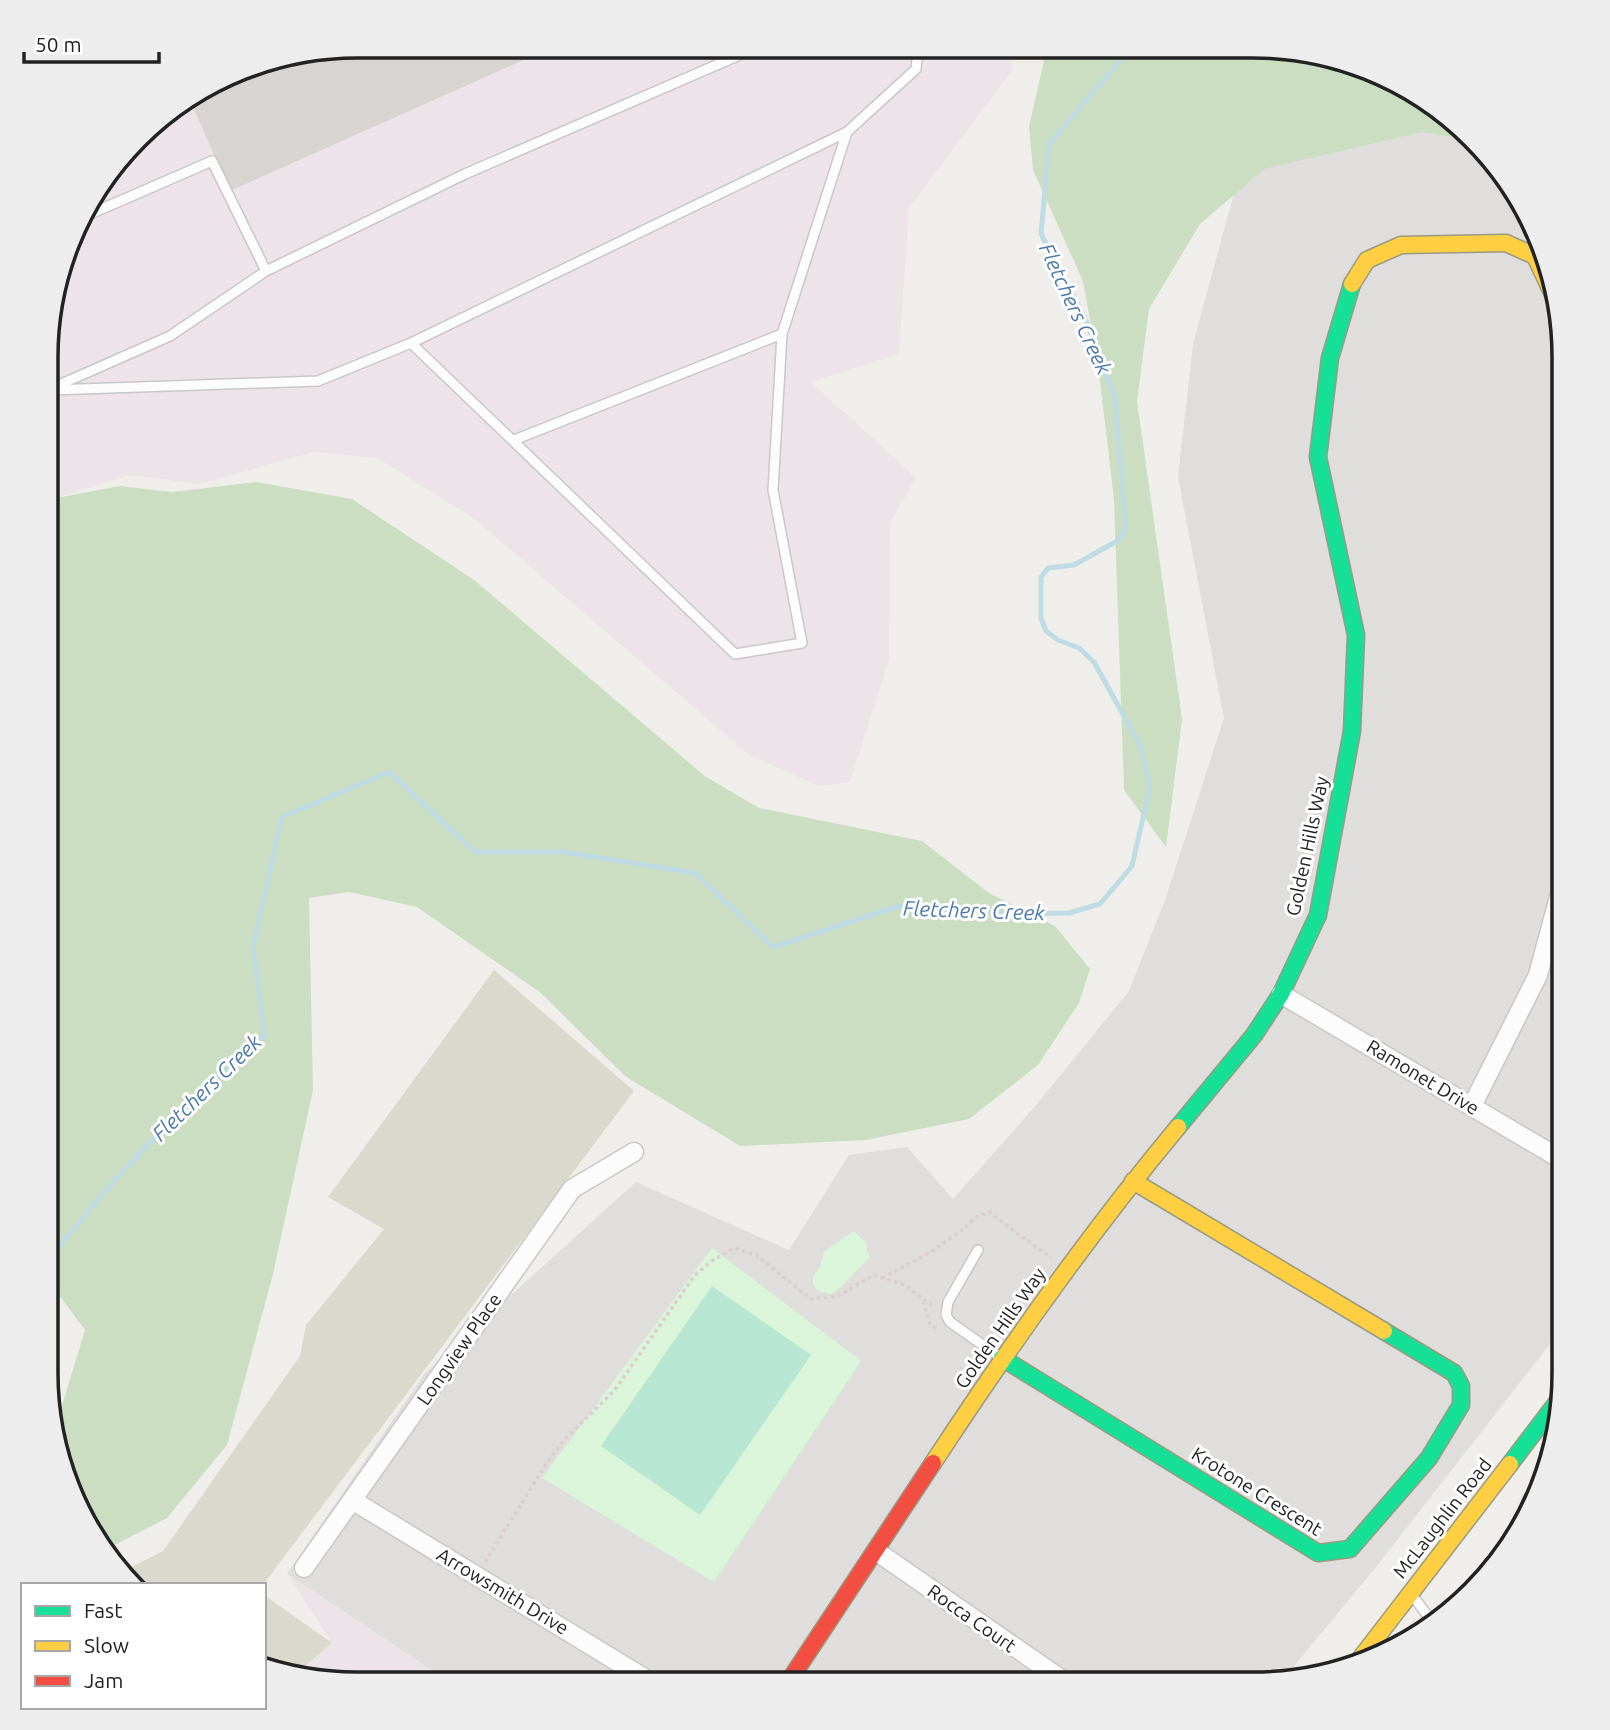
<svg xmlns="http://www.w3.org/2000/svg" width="1610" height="1730" viewBox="0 0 1610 1730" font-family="Ubuntu,sans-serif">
<rect width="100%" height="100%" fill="#f0eeeb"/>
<!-- residential -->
<path fill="#dfdedc" d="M1440 116 1512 183 1548 256 1564 337V1326L1376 1567 1281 1682 1273 1684H452L287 1574 425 1373 636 1182 789 1250 849 1155 907 1147 953 1199 1037 1104 1129 991 1165 900 1224 718 1178 477 1193 344 1240 171Z"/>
<!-- industrial -->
<path fill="#ede4e9" d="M357 46 1013 47 1012 71 909 208 899 354 811 382 916 478 890 523 889 660 850 782 819 786 749 755 476 520 377 458 314 452 199 484 130 475 50 500 51 296 87 201 152 122 256 62Z
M287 1574 452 1684H337L299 1672 332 1643Z"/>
<!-- construction -->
<path fill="#d9d9cd" d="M494 970 634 1091 263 1585H139L124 1571 163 1551 300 1356 306 1325 384 1229 328 1197Z
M264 1595 332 1643 298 1672 264 1662Z"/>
<!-- forest -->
<path fill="#cbdec1" d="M1047 47 1294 48 1409 87 1464 139 1422 132 1264 169 1200 224 1149 309 1137 401 1182 719 1166 847 1124 790 1114 499 1098 365 1083 281 1033 170 1029 127Z
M256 482 352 499 474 580 706 777 759 808 922 841 989 893 1055 926 1090 969 1079 1003 1038 1065 969 1119 866 1140 740 1146 625 1076 541 993 417 907 349 892 309 898 313 1090 273 1274 227 1445 167 1518 103 1551 98 1547 62 1474 54 1432 85 1330 59 1295 47 1296 50 497 56 498 120 486 172 492Z"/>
<!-- park -->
<path fill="#daf5da" d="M853 1231 866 1242 867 1252 870 1257 839 1289 831 1294 817 1291 813 1284V1277L820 1267 824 1252Z
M712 1248 861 1361 714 1582 542 1478Z"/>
<!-- pitch -->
<path fill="#b7e6d2" d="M712 1286 811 1355 700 1515 601 1446Z"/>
<!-- parking -->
<path fill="#e0dfde" d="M974 1235 1009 1260 977 1309 962 1301 958 1307 933 1296Z"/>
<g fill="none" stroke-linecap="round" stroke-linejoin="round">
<!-- stream -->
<path stroke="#bfdbe3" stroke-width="5" d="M47 1261 114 1181 159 1133 265 1035 253 948 282 817 389 772 475 852H562L695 873 773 947 899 906 1008 914 1069 913 1100 904 1132 866 1150 787 1141 747 1094 662 1079 648 1058 640 1046 631 1041 618V577L1048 568 1074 565 1119 540 1126 528 1115 397 1085 318 1041 234 1049 144 1131 48"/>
</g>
<!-- building -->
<path fill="#d7d4d2" d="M357 46H555L230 191 190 100 256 62Z"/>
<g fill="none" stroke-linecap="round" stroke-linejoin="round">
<defs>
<path id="lane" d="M81 218 212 161 266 271
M411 343 735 654 802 643 773 490 782 334 847 132
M52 388 170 336 266 271 465 174 758 47
M51 390 318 381 411 343 847 132 916 69 918 47
M514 440 782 334
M978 1250 948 1302 946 1315 950 1322 1000 1357
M1412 1595 1434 1624"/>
<path id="street" d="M1281 994 1564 1161
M1472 1106 1538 975 1564 878
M352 1500 654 1684
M876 1551 1068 1684
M304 1568 572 1189 634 1152"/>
<path id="fast" d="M1178 1127 1254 1035 1281 994 1318 915 1352 731 1356 635 1318 457 1330 358 1352 284
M1002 1358 1318 1553 1350 1549 1429 1458 1461 1405V1386L1454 1373 1384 1331
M1510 1464 1564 1393"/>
<path id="slow" d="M1352 284 1367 260 1401 245 1506 243 1535 256 1558 305
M1133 1181 1384 1331
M933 1463C1009 1347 1089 1234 1178 1127
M1353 1668 1510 1464"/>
<path id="jam" d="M787 1684 933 1463"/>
</defs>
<!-- lane casing -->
<use href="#lane" stroke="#c9c8c7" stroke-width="12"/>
<!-- street casing -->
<use href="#street" stroke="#c9c8c7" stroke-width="21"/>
<!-- fast casing -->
<use href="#fast" stroke="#999a82" stroke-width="19"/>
<!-- slow casing -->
<use href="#slow" stroke="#999a82" stroke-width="19"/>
<!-- jam casing -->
<use href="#jam" stroke="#999a82" stroke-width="19"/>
<!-- path -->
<path stroke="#dccecd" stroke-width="3.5" stroke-dasharray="3.5 3.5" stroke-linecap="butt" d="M882 1278 931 1252 964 1229 974 1218 989 1212 1051 1258
M923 1301 930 1324 938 1330
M485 1562 546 1464 563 1441 614 1391 695 1275 713 1260 734 1248 756 1255 811 1299 838 1296 874 1275 905 1285 928 1303 935 1306"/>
<!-- lane -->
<use href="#lane" stroke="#fdfcfc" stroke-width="9"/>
<!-- street -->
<use href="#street" stroke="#fdfcfc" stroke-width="18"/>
<!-- fast -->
<use href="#fast" stroke="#16e098" stroke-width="16"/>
<!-- slow -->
<use href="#slow" stroke="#ffcf43" stroke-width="16"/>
<!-- jam -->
<use href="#jam" stroke="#f24e42" stroke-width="16"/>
</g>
<g text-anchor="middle" stroke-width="6" stroke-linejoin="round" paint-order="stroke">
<!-- street labels -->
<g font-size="19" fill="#222" stroke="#fff">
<text transform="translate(1307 846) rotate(-78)" y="7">Golden Hills Way</text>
<text transform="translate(1423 1077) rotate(31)" y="7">Ramonet Drive</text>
<text transform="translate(1000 1328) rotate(-55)" y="7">Golden Hills Way</text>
<text transform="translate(459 1349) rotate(-55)" y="7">Longview Place</text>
<text transform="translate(1257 1491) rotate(32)" y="7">Krotone Crescent</text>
<text transform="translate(1442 1518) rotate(-52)" y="7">McLaughlin Road</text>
<text transform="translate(503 1591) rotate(31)" y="7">Arrowsmith Drive</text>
<text transform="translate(972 1618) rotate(35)" y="7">Rocca Court</text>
</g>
<!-- water labels -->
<g font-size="21" font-style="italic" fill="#4a7aab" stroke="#fff">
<text transform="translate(1075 309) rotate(65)" y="7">Fletchers Creek</text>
<text transform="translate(974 911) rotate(2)" y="7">Fletchers Creek</text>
<text transform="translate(207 1088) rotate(-44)" y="7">Fletchers Creek</text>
</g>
</g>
<!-- crop -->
<path d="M0 0H1610V1730H0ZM357 58H1253A299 299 0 0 1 1552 357V1373A299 299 0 0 1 1253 1672H357A299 299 0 0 1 58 1373V357A299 299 0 0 1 357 58Z" fill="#ededed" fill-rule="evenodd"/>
<path fill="none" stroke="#222" stroke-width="3.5" d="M357 58H1253A299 299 0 0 1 1552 357V1373A299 299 0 0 1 1253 1672H357A299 299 0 0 1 58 1373V357A299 299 0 0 1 357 58Z"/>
<!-- legend -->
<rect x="21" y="1583" width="245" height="126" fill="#ffffff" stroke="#a7a7a7" stroke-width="2"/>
<rect x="35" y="1606" width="35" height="10" fill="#16e098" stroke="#a7a7a7" stroke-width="2"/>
<text x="84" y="1618" font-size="21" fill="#222222">Fast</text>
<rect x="35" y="1641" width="35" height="10" fill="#ffcf43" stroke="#a7a7a7" stroke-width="2"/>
<text x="84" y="1653" font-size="21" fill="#222222">Slow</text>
<rect x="35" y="1676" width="35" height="10" fill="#f24e42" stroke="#a7a7a7" stroke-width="2"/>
<text x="84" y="1688" font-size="21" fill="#222222">Jam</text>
<!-- scale -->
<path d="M24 52v10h135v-10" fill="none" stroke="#222222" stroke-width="3.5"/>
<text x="35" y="52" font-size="21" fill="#222222" stroke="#ffffff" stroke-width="5" paint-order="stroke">50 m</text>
</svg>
